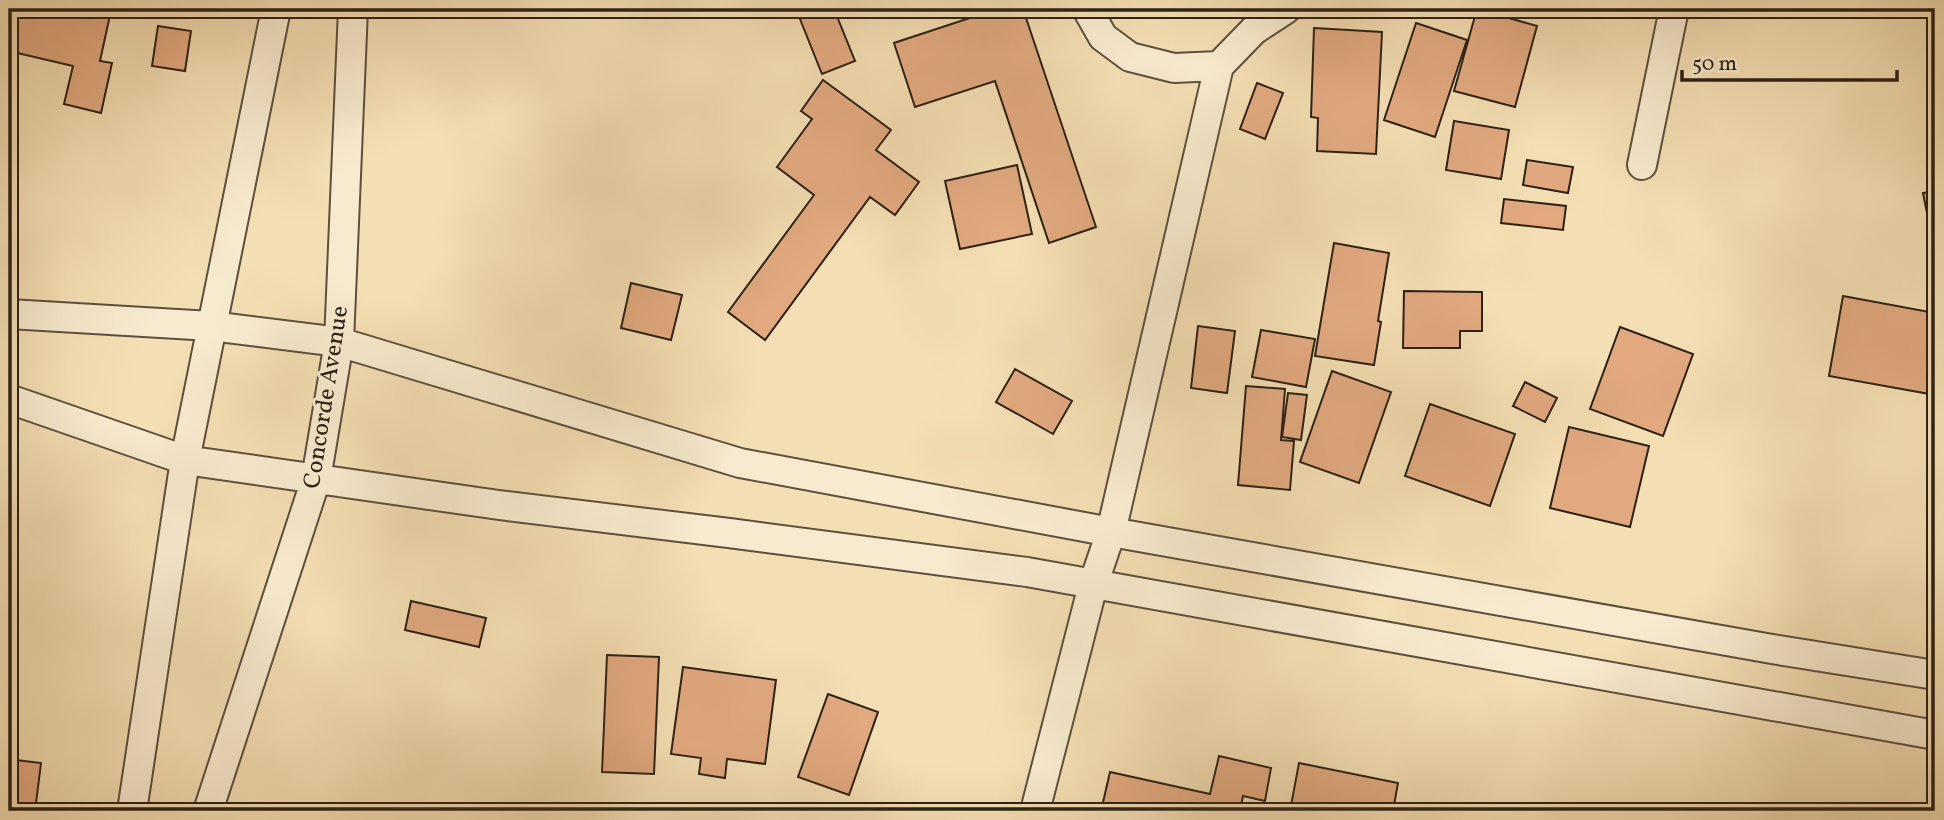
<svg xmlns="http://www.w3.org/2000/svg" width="1944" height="820" viewBox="0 0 1944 820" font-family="Vollkorn,serif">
<rect width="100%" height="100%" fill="#f4deb3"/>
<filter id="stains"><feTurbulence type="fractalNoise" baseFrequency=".00286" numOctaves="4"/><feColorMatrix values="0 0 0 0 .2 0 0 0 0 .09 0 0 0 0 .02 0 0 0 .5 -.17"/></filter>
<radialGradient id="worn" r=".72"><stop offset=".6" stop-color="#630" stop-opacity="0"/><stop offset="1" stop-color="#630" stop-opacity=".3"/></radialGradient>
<!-- building -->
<path fill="#e2a980" stroke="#2c2117" stroke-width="2" d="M9 9H82L110 15 100 61 112 63 101 113 64 104 73 66 13 52 9 70Z
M796 9H834L855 61 822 74Z
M997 9H1023L1096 227 1049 243 995 81 915 107 894 43Z
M1477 9 1537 26 1515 107 1454 91Z
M1416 23 1467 40 1435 137 1384 120Z
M158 26 191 31 185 71 152 66Z
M1314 28 1382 32 1376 154 1317 151 1318 118 1311 117Z
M823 80 891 130 876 150 919 182 895 215 870 197 765 340 728 312 814 195 777 167 812 119 801 111Z
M1257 83 1283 93 1265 139 1240 129Z
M1932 109H1935V157Z
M1454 121 1509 130 1501 179 1446 170Z
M1527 160 1573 167 1568 193 1523 185Z
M1017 165 1032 234 960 249 945 181Z
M1935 191V253L1923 193Z
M1504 199 1566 206 1563 230 1501 223Z
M1334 243 1389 253 1378 321 1381 322 1374 365 1315 356Z
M631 283 682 295 671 340 621 328Z
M1404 291 1482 292V331H1460V348H1403Z
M1843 296 1935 313V395L1829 376Z
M1198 326 1235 331 1227 393 1191 388Z
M1620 327 1693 354 1663 436 1590 409Z
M1261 330 1315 339 1306 387 1252 377Z
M1015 369 1072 401 1053 434 996 402Z
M1332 371 1391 392 1359 483 1300 462Z
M1525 382 1557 398 1545 422 1513 406Z
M1246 386 1285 389 1281 440 1294 441 1290 490 1238 485Z
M1288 393 1307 395 1301 440 1282 437Z
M1430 404 1515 434 1490 506 1405 476Z
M1569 427 1649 446 1630 527 1550 508Z
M411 601 486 618 479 647 405 630Z
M607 655 659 657 654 774 602 772Z
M683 667 776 680 765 764 727 759 725 778 699 774 701 758 671 754Z
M828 694 878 712 849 795 798 777Z
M1219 756 1271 768 1265 801 1243 796 1240 811H1101L1110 772 1210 794Z
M16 760 41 763 35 811H9Z
M1299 763 1398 783 1393 811H1290Z"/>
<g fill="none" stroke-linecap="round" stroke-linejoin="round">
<defs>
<path id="minor" d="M1087 9 1103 37 1130 57 1174 68 1219 66 1254 30 1286 9
M1642 165 1674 9
M9 314 211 326 339 342 740 463 1111 532 1772 649 1935 675
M9 399 185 460 499 505 729 533 1027 572 1935 735
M132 811 185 460 276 9
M208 811 316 479 339 342 353 9
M1035 811 1093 585 1111 532 1219 66"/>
</defs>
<!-- minor casing -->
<use href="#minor" stroke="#5e503e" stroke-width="32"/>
<!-- minor -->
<use href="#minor" stroke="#f8eace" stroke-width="28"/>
</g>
<g text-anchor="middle" stroke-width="6" stroke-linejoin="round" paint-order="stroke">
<!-- street labels -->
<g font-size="24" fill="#2c2117" stroke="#f8eace">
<text transform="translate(325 397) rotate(-81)" y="8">Concorde Avenue</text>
</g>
</g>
<!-- margin -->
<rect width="1944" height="820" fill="none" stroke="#f4deb3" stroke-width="35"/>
<rect x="10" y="10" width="1923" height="799" fill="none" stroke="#2c2117" stroke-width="3.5"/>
<rect x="18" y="18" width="1909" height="785" fill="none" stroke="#2c2117" stroke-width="2"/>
<!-- scale -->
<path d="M1682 70v10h215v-10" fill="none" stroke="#2c2117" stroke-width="3.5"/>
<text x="1692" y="70" font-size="21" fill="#2c2117" stroke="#f8eace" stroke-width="5" paint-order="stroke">50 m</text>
<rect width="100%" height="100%" filter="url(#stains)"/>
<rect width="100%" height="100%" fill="url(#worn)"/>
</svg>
